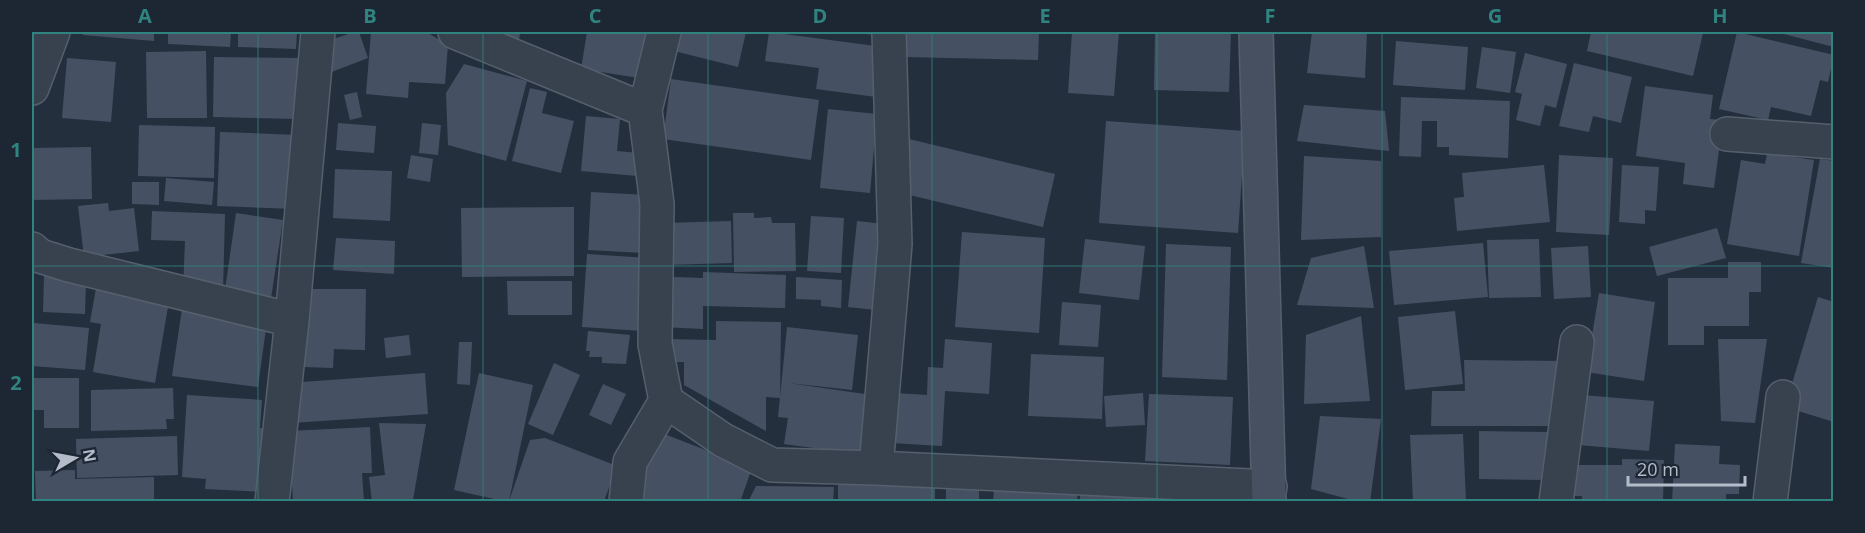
<svg xmlns="http://www.w3.org/2000/svg" width="1865" height="533" viewBox="0 0 1865 533" font-family="'Open Sans',sans-serif">
<rect width="100%" height="100%" fill="#242f3e"/>
<!-- building -->
<path fill="#455162" d="M83 32H154V41L83 35Z
M168 32H231L230 47 168 44Z
M238 32H297L296 49 238 47Z
M354 32H359L368 58 329 73 319 44Z
M371 32 428 33 448 45 445 84 409 82 408 98 366 94Z
M496 32H520L519 41Z
M587 32H653L646 79 581 69Z
M679 32H746L738 67 674 51Z
M769 32 883 47 876 97 816 89 819 68 765 61Z
M858 32H883V36L858 33Z
M905 32H1039L1038 60 905 57Z
M1072 32H1119L1114 96 1068 93Z
M1155 32H1231L1229 92 1154 90Z
M1312 32H1367L1365 78 1307 73Z
M1591 32H1695L1703 33 1693 76 1587 51Z
M1737 32 1834 55 1828 82 1820 80 1811 116 1771 107 1768 120 1719 109Z
M1776 32H1834V47Z
M1396 41 1468 47 1465 90 1393 85Z
M1482 47 1516 52 1510 93 1476 88Z
M206 51 207 118H147L146 52Z
M1525 53 1567 64 1556 108 1545 105 1540 126 1516 120 1522 94 1515 92Z
M214 57 299 58 298 119 213 117Z
M67 58 116 62 111 122 62 118Z
M1574 63 1632 77 1621 123 1593 116 1589 132 1559 126Z
M464 64 527 81 506 161 448 145 446 93Z
M671 79 819 100 811 160 663 139Z
M1645 86 1713 95 1710 119 1723 120 1714 188 1683 184 1685 163 1636 156Z
M530 88 547 92 542 113 574 121 561 173 512 161Z
M357 92 362 117 350 120 344 95Z
M1401 97 1510 101 1508 158 1449 155V147H1437V121H1422L1421 157 1399 156Z
M1304 105 1385 111 1389 151 1297 141Z
M828 109 877 114 870 193 820 188Z
M586 116 620 119 617 151 639 153 637 176 581 171Z
M1106 121 1245 131 1238 233 1099 223Z
M338 123 376 126 374 153 336 150Z
M422 123 441 125 438 155 419 153Z
M139 125 215 127 214 178 138 176Z
M220 132 299 135 296 209 217 206Z
M909 139 1055 174 1043 227 897 192Z
M91 147 92 199 32 200V148Z
M1767 153 1814 160 1799 256 1727 244 1741 160 1765 164Z
M411 155 433 159 430 182 407 178Z
M1559 155 1613 158 1609 235 1556 232Z
M1304 156 1381 161V237L1301 240Z
M1820 159 1834 161V268L1801 263Z
M1544 165 1550 222 1457 231 1454 198 1464 197 1462 173Z
M1622 165 1659 167 1656 211 1645 210V224L1619 222Z
M335 169 392 171 390 221 333 218Z
M166 178 214 182 212 205 164 201Z
M132 182H159V205L132 204Z
M591 192 647 195 644 253 588 250Z
M108 203 109 211 134 208 139 251 84 257 78 206Z
M574 207V276L462 277 461 208Z
M152 211 225 214 223 292 183 291 185 241 151 240Z
M236 213 283 220 270 305 224 297Z
M733 213H754V218L771 217 772 223H795L796 271 734 272Z
M811 216 844 218 841 273 807 271Z
M731 221 732 263 665 265 663 223Z
M857 221 893 225 885 311 848 307Z
M1717 228 1726 258 1657 276 1649 247Z
M962 232 1045 238 1039 333 955 327Z
M336 238 395 241 394 274 333 270Z
M1085 239 1145 246 1139 300 1079 293Z
M1539 239 1541 297 1489 298 1487 240Z
M1483 243 1488 297 1394 305 1389 251Z
M1166 244 1231 247 1227 380 1162 377Z
M1364 246 1374 308 1297 305 1311 258Z
M1588 246 1591 297 1554 299 1551 248Z
M587 254 648 258 643 331 582 327Z
M1728 262H1761V292H1749V326H1704V345H1668V278H1728Z
M703 272 786 275 785 308 703 306V329L661 327 662 306H673V277L703 278Z
M44 276 86 278 85 314 43 312Z
M796 277 842 280 841 308 821 306V300L796 299Z
M507 281H572V315H508Z
M96 288 169 301 155 383 93 372 101 324 90 322Z
M304 289H366L365 350 334 349 333 368 304 367Z
M1599 293 1655 302 1644 381 1586 372Z
M1818 297 1834 302V422L1785 407Z
M1062 302 1101 305 1098 347 1059 345Z
M182 309 267 321 258 387 172 376Z
M1455 311 1463 384 1405 390 1398 317Z
M1361 316 1370 401 1304 404 1306 335Z
M716 321 781 322 780 398 766 397V431L684 385V362H663V339L716 340Z
M34 323 89 328 85 370 32 366Z
M787 327 858 335 852 390 788 383 872 395 864 455 784 444 788 418 778 417Z
M588 331 630 335 626 364 602 363V357H589L590 351H586Z
M409 335 411 355 386 358 384 338Z
M945 339 992 343 989 394 945 391 942 446 892 443 895 393 927 395 928 367 943 368Z
M1718 339H1767L1755 423 1721 421Z
M459 342H472L470 385 457 384Z
M1031 354 1104 357 1102 419 1028 416Z
M1464 360 1561 361 1560 426H1431L1432 391H1465Z
M554 363 580 375 553 435 528 424Z
M425 373 428 414 291 423 289 383Z
M479 373 533 385 509 501 530 440 545 438 617 466 604 501 508 502 454 490Z
M32 378H79V428H44V410H32Z
M603 384 626 394 611 425 589 415Z
M173 388 174 419H166L167 429 91 431V390Z
M1143 393 1145 425 1106 427 1104 396Z
M1149 394 1233 397 1230 465 1145 461Z
M187 395 262 400 260 428H267L268 492 205 489 206 479 182 477Z
M1582 395 1654 401 1649 451 1578 445Z
M1320 416 1381 419 1370 502H1359L1311 489Z
M379 423 426 424 413 500 372 502 369 477 385 475Z
M370 427 372 473H362L364 502H293L289 431Z
M654 430 752 468 740 502H649L630 493Z
M1479 431 1551 432 1550 480 1479 479Z
M1463 434 1466 502H1413L1410 435Z
M177 436 178 475 77 478 76 439Z
M1675 444 1720 446 1719 464 1740 465 1739 494H1726V502H1672Z
M1622 459 1664 460 1663 502H1582V496H1573L1574 465H1622Z
M75 470V479L154 477V502H36L35 471Z
M995 479 1078 486 1077 502H993Z
M838 482H935V502H838Z
M756 486 834 487 833 502H748Z
M946 486H979V502H946Z
M1080 492 1200 500V502H1080Z"/>
<g fill="none" stroke-linecap="round" stroke-linejoin="round">
<defs>
<path id="street" d="M455 32 645 110
M664 32 645 110 657 204 655 344 666 401 723 440 772 465 876 468 1270 487
M32 88 53 32
M1727 134 1834 142
M32 249 40 256 69 265 292 320
M876 468 895 244 889 32
M272 502 292 320 318 32
M626 502 630 462 666 401
M1556 502 1577 342
M1770 502 1783 397"/>
<path id="secondary" d="M1256 32 1269 502"/>
</defs>
<!-- street casing -->
<use href="#street" stroke="#565f6c" stroke-width="36"/>
<!-- secondary casing -->
<use href="#secondary" stroke="#565f6c" stroke-width="36"/>
<!-- street -->
<use href="#street" stroke="#38414e" stroke-width="33"/>
<!-- secondary -->
<use href="#secondary" stroke="#465061" stroke-width="33"/>
</g>
<!-- grid -->
<path fill="none" stroke="#308480" stroke-width="1.5" stroke-opacity="0.55" d="M258 32V502M483 32V502M708 32V502M932 32V502M1157 32V502M1382 32V502M1607 32V502M32 266H1834"/>
<!-- border -->
<rect width="1865" height="533" fill="none" stroke="#1d2633" stroke-width="66"/>
<!-- north arrow -->
<g transform="translate(75 458) rotate(80)" stroke="#1d2633" stroke-width="4.5" paint-order="stroke">
<path d="M0-4.5L10 22L0 15L-10 22Z" fill="#b4bcc9"/>
<text y="-9" font-size="16" font-weight="bold" text-anchor="middle" fill="#b4bcc9">N</text>
</g>
<!-- scale -->
<path d="M1628 476v9h117v-9" fill="none" stroke="#b4bcc9" stroke-width="3"/>
<text x="1637" y="476" font-size="18" fill="#b4bcc9" stroke="#1d2633" stroke-width="4.5" paint-order="stroke">20 m</text>
<rect x="33" y="33" width="1799" height="467" fill="none" stroke="#308480" stroke-width="2"/>
<g font-size="20" text-anchor="middle" font-weight="bold" fill="#308480">
<text x="145" y="23">A</text>
<text x="370" y="23">B</text>
<text x="595" y="23">C</text>
<text x="820" y="23">D</text>
<text x="1045" y="23">E</text>
<text x="1270" y="23">F</text>
<text x="1495" y="23">G</text>
<text x="1720" y="23">H</text>
<text x="16" y="157">1</text>
<text x="16" y="390">2</text>
</g>
</svg>
